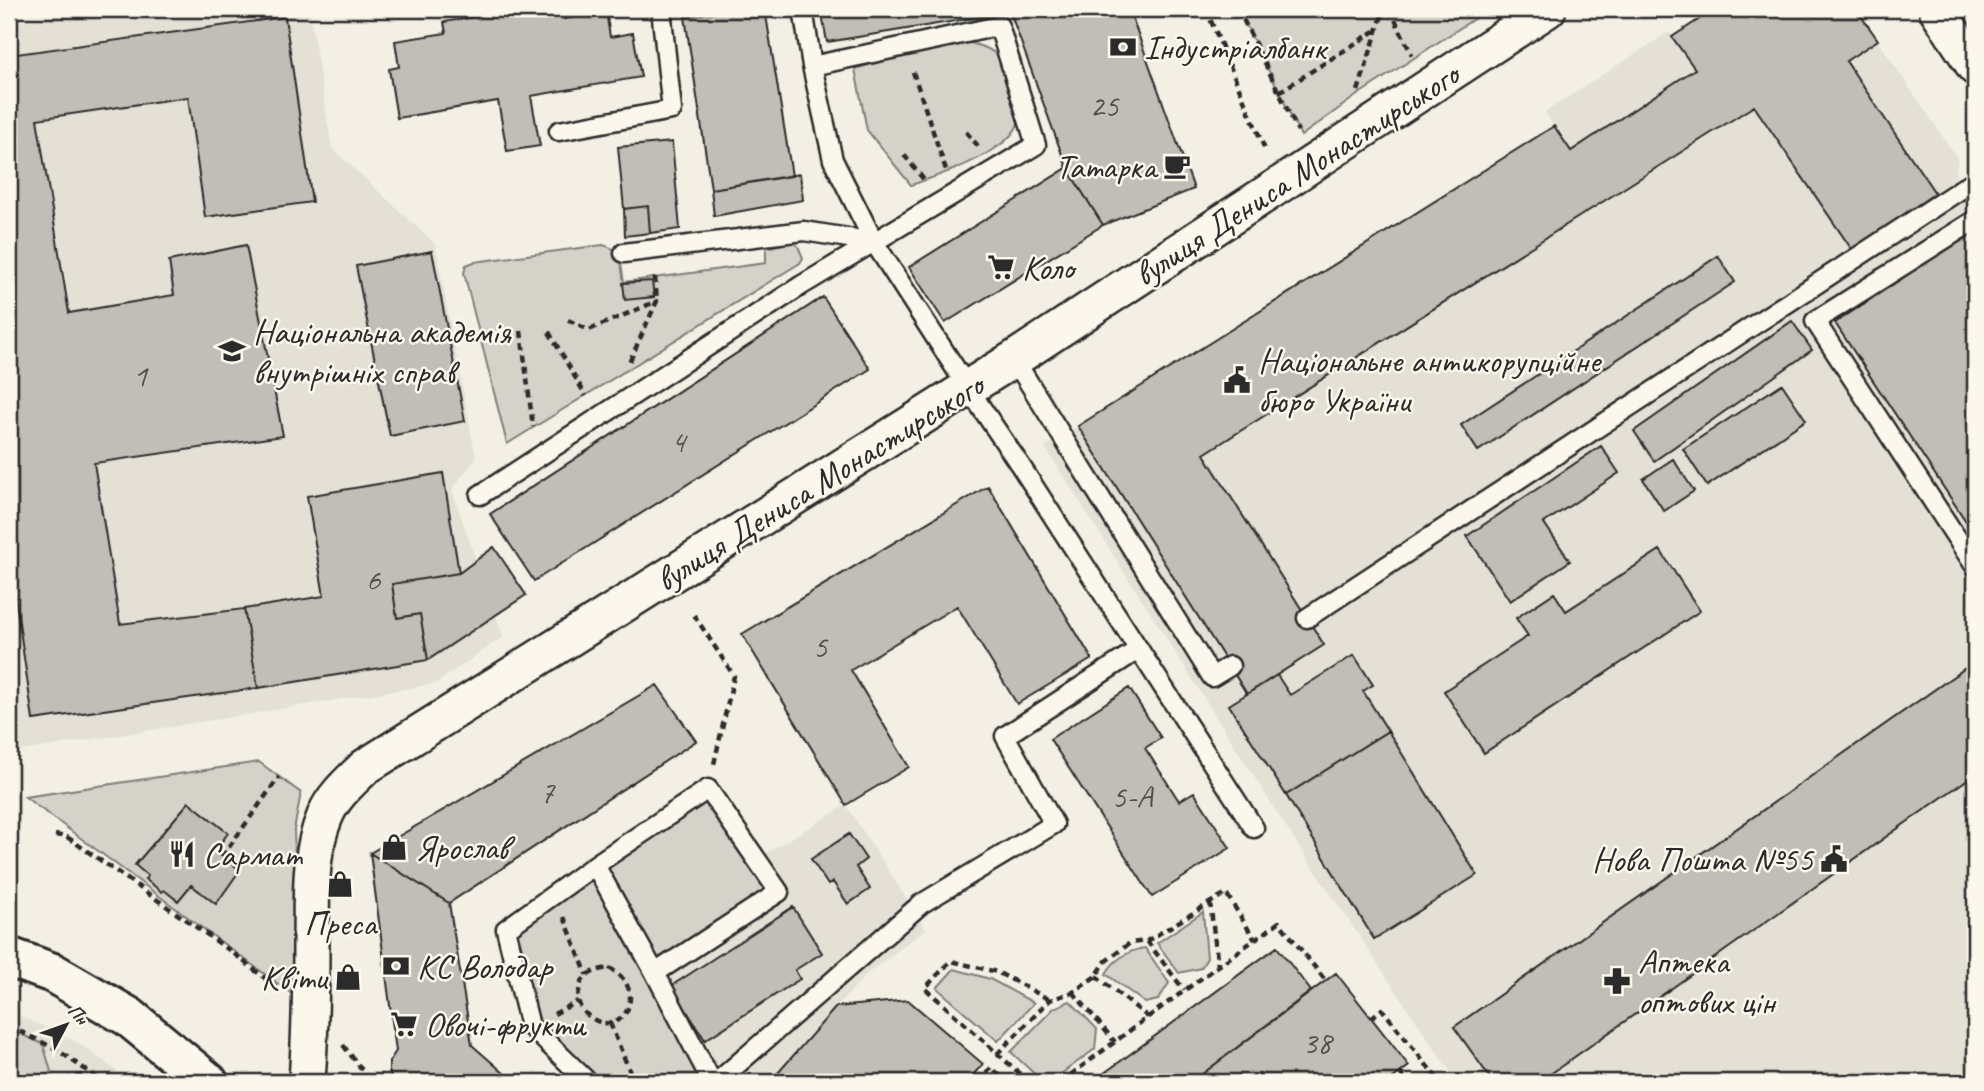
<svg xmlns="http://www.w3.org/2000/svg" width="1984" height="1091" viewBox="0 0 1984 1091" font-family="Caveat,sans-serif">
<rect width="100%" height="100%" fill="#f3efe4"/>
<filter id="ink" filterUnits="userSpaceOnUse"><feTurbulence type="fractalNoise" baseFrequency=".0143" numOctaves="2"/><feDisplacementMap in="SourceGraphic" scale="14" xChannelSelector="R" yChannelSelector="G"/><feConvolveMatrix kernelMatrix="1 2 1 2 8 2 1 2 1" color-interpolation-filters="sRGB"/></filter>
<g filter="url(#ink)">
<!-- built -->
<path fill="#e4e0d6" d="M110 9H309L332 148 435 244 476 458 452 490 503 637 435 684 9 753V23Z
M1715 9H1856L1958 159 1955 180 1974 208 1975 207V1082H1457L1288 830 1045 447 1554 127 1545 112 1669 32 1672 37Z
M846 805 926 929 867 974 836 1007 770 1082H712L655 973 756 859Z
M9 1011 77 1042 132 1082H9Z"/>
<!-- green -->
<path fill="#d5d2c9" stroke="#807e7a" stroke-width="2" d="M1238 9H1489L1356 96 1301 136Z
M966 42C997 49 1000 54 1011 83 1015 95 1021 107 1019 120 1014 151 938 176 911 185L867 130 855 69 907 54Z
M791 242 798 246 803 258 800 263 507 444 464 273 466 265 474 262 603 245C624 250 620 264 624 282L766 263V248Z
M259 762 301 793 294 830 300 1000 25 797Z
M708 789 779 892 655 973 712 1082H588L530 1026 506 929Z
M1203 912 1207 958 1201 968 1179 973 1157 943Z
M1145 948 1169 983 1158 1000 1145 1003 1106 974C1113 960 1129 950 1145 948Z
M954 969 990 979 1034 1003 998 1041 937 988Z
M1070 1001 1097 1029 1095 1049 1050 1082H1043L1011 1052 1054 1008Z
M9 1029 43 1044 54 1082H9Z"/>
<!-- building -->
<path fill="#c0beb6" stroke="#2b2b2b" stroke-width="2" d="M521 9H562L564 19 606 11 610 37 633 33 641 77 531 96 540 146 507 151 498 101 397 118 389 69 399 67 395 41 446 33 444 22Z
M732 9H765L792 176 711 189 685 17Z
M821 9H1129L1194 189 1103 225 1067 168 1010 12 827 42Z
M1715 9H1856L1878 40 1846 61 1935 193 1853 251 1754 106 1204 454 1324 645 1247 694 1078 426 1554 126 1571 151 1695 69 1672 37Z
M285 17 312 202 205 217 188 97 37 119 69 313 174 295 169 261 246 245 283 436 94 463 120 624 244 609 258 688 33 720 9 554V55Z
M672 142 680 229 650 233 648 206 624 209 618 147Z
M1067 168 1103 225 945 323 909 267Z
M800 174 803 200 714 216 711 189Z
M648 206 650 233 625 236 624 209Z
M1973 231 1975 235V535L1835 323Z
M432 251 465 421 390 436 356 266Z
M1718 256 1735 282 1478 451 1461 425Z
M652 281 654 297 625 300 623 283Z
M823 297 870 369 534 581 490 514Z
M1792 321 1812 350 1654 461 1634 431Z
M1782 384 1806 420 1707 486 1683 449Z
M1601 446 1619 473 1544 523 1570 561 1510 601 1467 536Z
M1673 459 1694 491 1664 511 1643 479Z
M443 473 459 573 392 584 397 618 420 614 428 660 258 688 244 609 324 596 307 496Z
M988 486 1092 659 1017 704 957 606 851 670 909 767 846 805 742 634Z
M494 547 526 595 428 660 420 614 397 618 392 584 459 573Z
M1660 550 1700 611 1484 753 1444 691 1528 636 1516 618 1554 593 1566 611Z
M1354 655 1373 685 1363 691 1388 731 1286 795 1229 705 1277 675 1290 695Z
M1971 664 1975 671V774L1539 1082H1493L1454 1027Z
M657 685 696 741 449 903 370 853Z
M1129 688 1161 738 1145 748 1179 801 1194 792 1230 848 1152 897 1050 739Z
M1388 731 1477 875 1374 939 1286 795Z
M189 802 228 833 215 851 240 870 216 904 191 885 178 901 164 890 162 892 145 879 148 876 135 865Z
M849 834 866 859 856 867 870 889 848 904 833 882 828 885 811 859Z
M370 853 449 903 472 1045 514 1082 393 1081 389 1071V1062L396 1051Z
M793 907 822 953 795 970 800 979 705 1040 671 986Z
M1277 947 1311 991 1201 1075 1206 1082H1092Z
M1336 973 1409 1066 1388 1082H1206L1201 1075Z
M908 1000 983 1064 971 1077 977 1082H770L836 1007Z"/>
<g fill="none" stroke-linecap="round" stroke-linejoin="round">
<defs>
<path id="lane" d="M803 9 812 66 833 160 874 242 968 388 1020 465 1254 828
M559 131 672 110 661 9
M1975 220 1815 321 1975 566
M624 253 804 231 874 242
M1014 359 1212 677 1230 666
M480 495 802 285 1036 145 999 26 812 66
M1307 618 1975 180
M595 865 655 973 712 1082
M588 1082 530 1026 506 929 595 865 708 789 779 892 655 973
M717 1082 921 904 1054 824 1005 736 1139 649"/>
<path id="street" d="M1937 9 1975 67
M307 1082C310 1036 311 989 311 943 312 900 308 856 325 816 333 796 350 782 365 767L1014 359 1548 9"/>
<path id="secondary" d="M9 957 53 973 129 1017 208 1082"/>
</defs>
<!-- lane casing -->
<use href="#lane" stroke="#2b2b2b" stroke-width="23"/>
<!-- street casing -->
<use href="#street" stroke="#2b2b2b" stroke-width="40"/>
<!-- secondary casing -->
<use href="#secondary" stroke="#2b2b2b" stroke-width="44"/>
<!-- path -->
<path stroke="#2b2b2b" stroke-width="4.5" stroke-dasharray="7 5" stroke-linecap="butt" d="M1206 9 1266 152
M1238 9 1298 131
M1390 9 1412 55
M913 72 946 170
M1358 91 1384 9
M1279 92 1375 31
M966 132 979 147
M904 155 924 180
M655 277 657 301
M568 320 589 330 657 301 628 365
M521 331 533 427
M549 332 586 396
M694 615 734 676 714 764
M55 835 67 837 232 952 276 987
M222 857 279 777
M1210 902 1218 966
M564 917 587 975
M1147 941 1184 990
M609 968C649 988 625 1038 593 1019 587 1015 581 1010 579 1003 577 1000 578 996 579 992 580 975 594 970 609 968Z
M1096 976 1148 1017
M1073 992 1115 1042
M554 1014 578 1001
M1371 1018 1382 1009 1440 1082
M610 1023 634 1082
M9 1026 56 1049 103 1082
M343 1045 363 1071 367 1082
M997 1054 1050 1000 1073 992 1096 976 1106 961 1130 943 1147 941 1226 893 1255 940
M1400 1073 1407 1082
M52 1082 87 1074
M986 1082 982 1078 991 1068 1008 1082
M1029 1082 925 988 951 961 997 972 1050 1000
M1061 1082 1148 1017 1279 922 1325 980"/>
<!-- lane -->
<use href="#lane" stroke="#fbf7ec" stroke-width="18"/>
<!-- street -->
<use href="#street" stroke="#fbf7ec" stroke-width="35"/>
<!-- secondary -->
<use href="#secondary" stroke="#fbf7ec" stroke-width="38"/>
</g>
</g>
<!-- icons -->
<defs>
<symbol id="bank-bare" viewBox="-9 -9 18 18"><path d="M-6-4H6V4H-6ZM0-2.3a2.3 2.3 0 1 0 0 4.6a2.3 2.3 0 1 0 0-4.6Z" fill="#2b2b2b" stroke="#fbf7ec" stroke-width="2.5" paint-order="stroke"/></symbol>
<symbol id="cafe-bare" viewBox="-9 -9 18 18"><path d="M-5.5-4.5H6V0H3Q3 3.5 0 3.5H-2.5Q-5.5 3.5-5.5 0ZM3-3.2v2h1.7v-2ZM-6 4.5H4V6H-6Z" fill="#2b2b2b" stroke="#fbf7ec" stroke-width="2.5" paint-order="stroke"/></symbol>
<symbol id="supermarket-bare" viewBox="-9 -9 18 18"><path d="M-6-5.5h2.5l.6 2H6L4.5 2H-2.5L-4.4-4H-6ZM-1.5 3.2a1.3 1.3 0 1 0 .1 0ZM3 3.2a1.3 1.3 0 1 0 .1 0Z" fill="#2b2b2b" stroke="#fbf7ec" stroke-width="2.5" paint-order="stroke"/></symbol>
<symbol id="university-bare" viewBox="-9 -9 18 18"><path d="M0-5L7-2L0 1L-7-2ZM-4 1L0 2.5L4 1V4Q0 6-4 4Z" fill="#2b2b2b" stroke="#fbf7ec" stroke-width="2.5" paint-order="stroke"/></symbol>
<symbol id="civic-bare" viewBox="-9 -9 18 18"><path d="M-.6-6.5H3V-4.5H.6V-3L4-1V1h2V6H-6V1h2V-1L-.6-3ZM-1.2 2.5V6h2.4V2.5Z" fill="#2b2b2b" stroke="#fbf7ec" stroke-width="2.5" paint-order="stroke"/></symbol>
<symbol id="shop-bare" viewBox="-9 -9 18 18"><path d="M-5-2.5h2.3a2.7 3.5 0 0 1 5.4 0H5L5.5 6h-11ZM-1.5-2.5h3a1.5 2.3 0 0 0-3 0Z" fill="#2b2b2b" stroke="#fbf7ec" stroke-width="2.5" paint-order="stroke"/></symbol>
<symbol id="restaurant-bare" viewBox="-9 -9 18 18"><path d="M-5-6h1v4h1v-4h1v4h1v-4h1v5L-1.5 .5V6h-2V.5L-5-1ZM5-6V6H3V1.5H1.5Q1.5-4 5-6Z" fill="#2b2b2b" stroke="#fbf7ec" stroke-width="2.5" paint-order="stroke"/></symbol>
<symbol id="pharmacy-bare" viewBox="-9 -9 18 18"><path d="M-2-6h4v4h4v4h-4v4h-4v-4h-4v-4h4Z" fill="#2b2b2b" stroke="#fbf7ec" stroke-width="2.5" paint-order="stroke"/></symbol>
</defs>
<g fill-rule="evenodd">
<use href="#bank-bare" x="1104" y="28" width="38" height="38"/>
<use href="#cafe-bare" x="1158" y="147" width="38" height="38"/>
<use href="#supermarket-bare" x="982" y="248" width="38" height="38"/>
<use href="#university-bare" x="213" y="332" width="38" height="38"/>
<use href="#civic-bare" x="1218" y="361" width="38" height="38"/>
<use href="#shop-bare" x="375" y="828" width="38" height="38"/>
<use href="#restaurant-bare" x="163" y="835" width="38" height="38"/>
<use href="#civic-bare" x="1815" y="840" width="38" height="38"/>
<use href="#shop-bare" x="321" y="865" width="38" height="38"/>
<use href="#bank-bare" x="377" y="947" width="38" height="38"/>
<use href="#shop-bare" x="329" y="958" width="38" height="38"/>
<use href="#pharmacy-bare" x="1598" y="962" width="38" height="38"/>
<use href="#supermarket-bare" x="385" y="1005" width="38" height="38"/>
</g>
<g text-anchor="middle" stroke-width="5" stroke-linejoin="round" paint-order="stroke">
<!-- number labels -->
<g font-size="32" fill="#50504e">
<text x="1104" y="116">25</text>
<text x="140" y="386">1</text>
<text x="678" y="452">4</text>
<text x="373" y="590">6</text>
<text x="820" y="657">5</text>
<text x="547" y="803">7</text>
<text x="1132" y="807">5-А</text>
<text x="1317" y="1053">38</text>
</g>
<!-- poi labels -->
<g font-size="35" fill="#2b2b2b" stroke="#fbf7ec" text-anchor="start">
<text x="1144" y="59">Індустріалбанк</text>
<text x="1156" y="178" text-anchor="end">Татарка</text>
<text x="1022" y="279">Коло</text>
<text x="253" y="343">Національна академія<tspan x="253" dy="40">внутрішніх справ</tspan></text>
<text x="1258" y="372">Національне антикорупційне<tspan x="1258" dy="40">бюро України</tspan></text>
<text x="415" y="859">Ярослав</text>
<text x="203" y="866">Сармат</text>
<text x="1813" y="871" text-anchor="end">Нова Пошта №55</text>
<text x="340" y="935" text-anchor="middle">Преса</text>
<text x="1638" y="973">Аптека<tspan x="1638" dy="40">оптових цін</tspan></text>
<text x="417" y="978">КС Володар</text>
<text x="327" y="989" text-anchor="end">Квіти</text>
<text x="425" y="1036">Овочі-фрукти</text>
</g>
<!-- street labels -->
<g font-size="35" fill="#2b2b2b" stroke="#fbf7ec">
<text transform="translate(1296 174) rotate(-33)" y="12">вулиця Дениса Монастирського</text>
<text transform="translate(819 482) rotate(-32)" y="12">вулиця Дениса Монастирського</text>
</g>
</g>
<!-- margin -->
<rect width="1984" height="1091" fill="none" stroke="#fbf7ec" stroke-width="35"/>
<rect x="18" y="18" width="1949" height="1056" fill="none" stroke="#2b2b2b" stroke-width="2.5" filter="url(#ink)"/>
<!-- north arrow -->
<g transform="translate(66 1025) rotate(49)" stroke="#fbf7ec" stroke-width="5" paint-order="stroke">
<path d="M0-5L12 26L0 18L-12 26Z" fill="#2b2b2b"/>
<text y="-10" font-size="19" font-weight="bold" text-anchor="middle" fill="#2b2b2b">Пн</text>
</g>
</svg>
